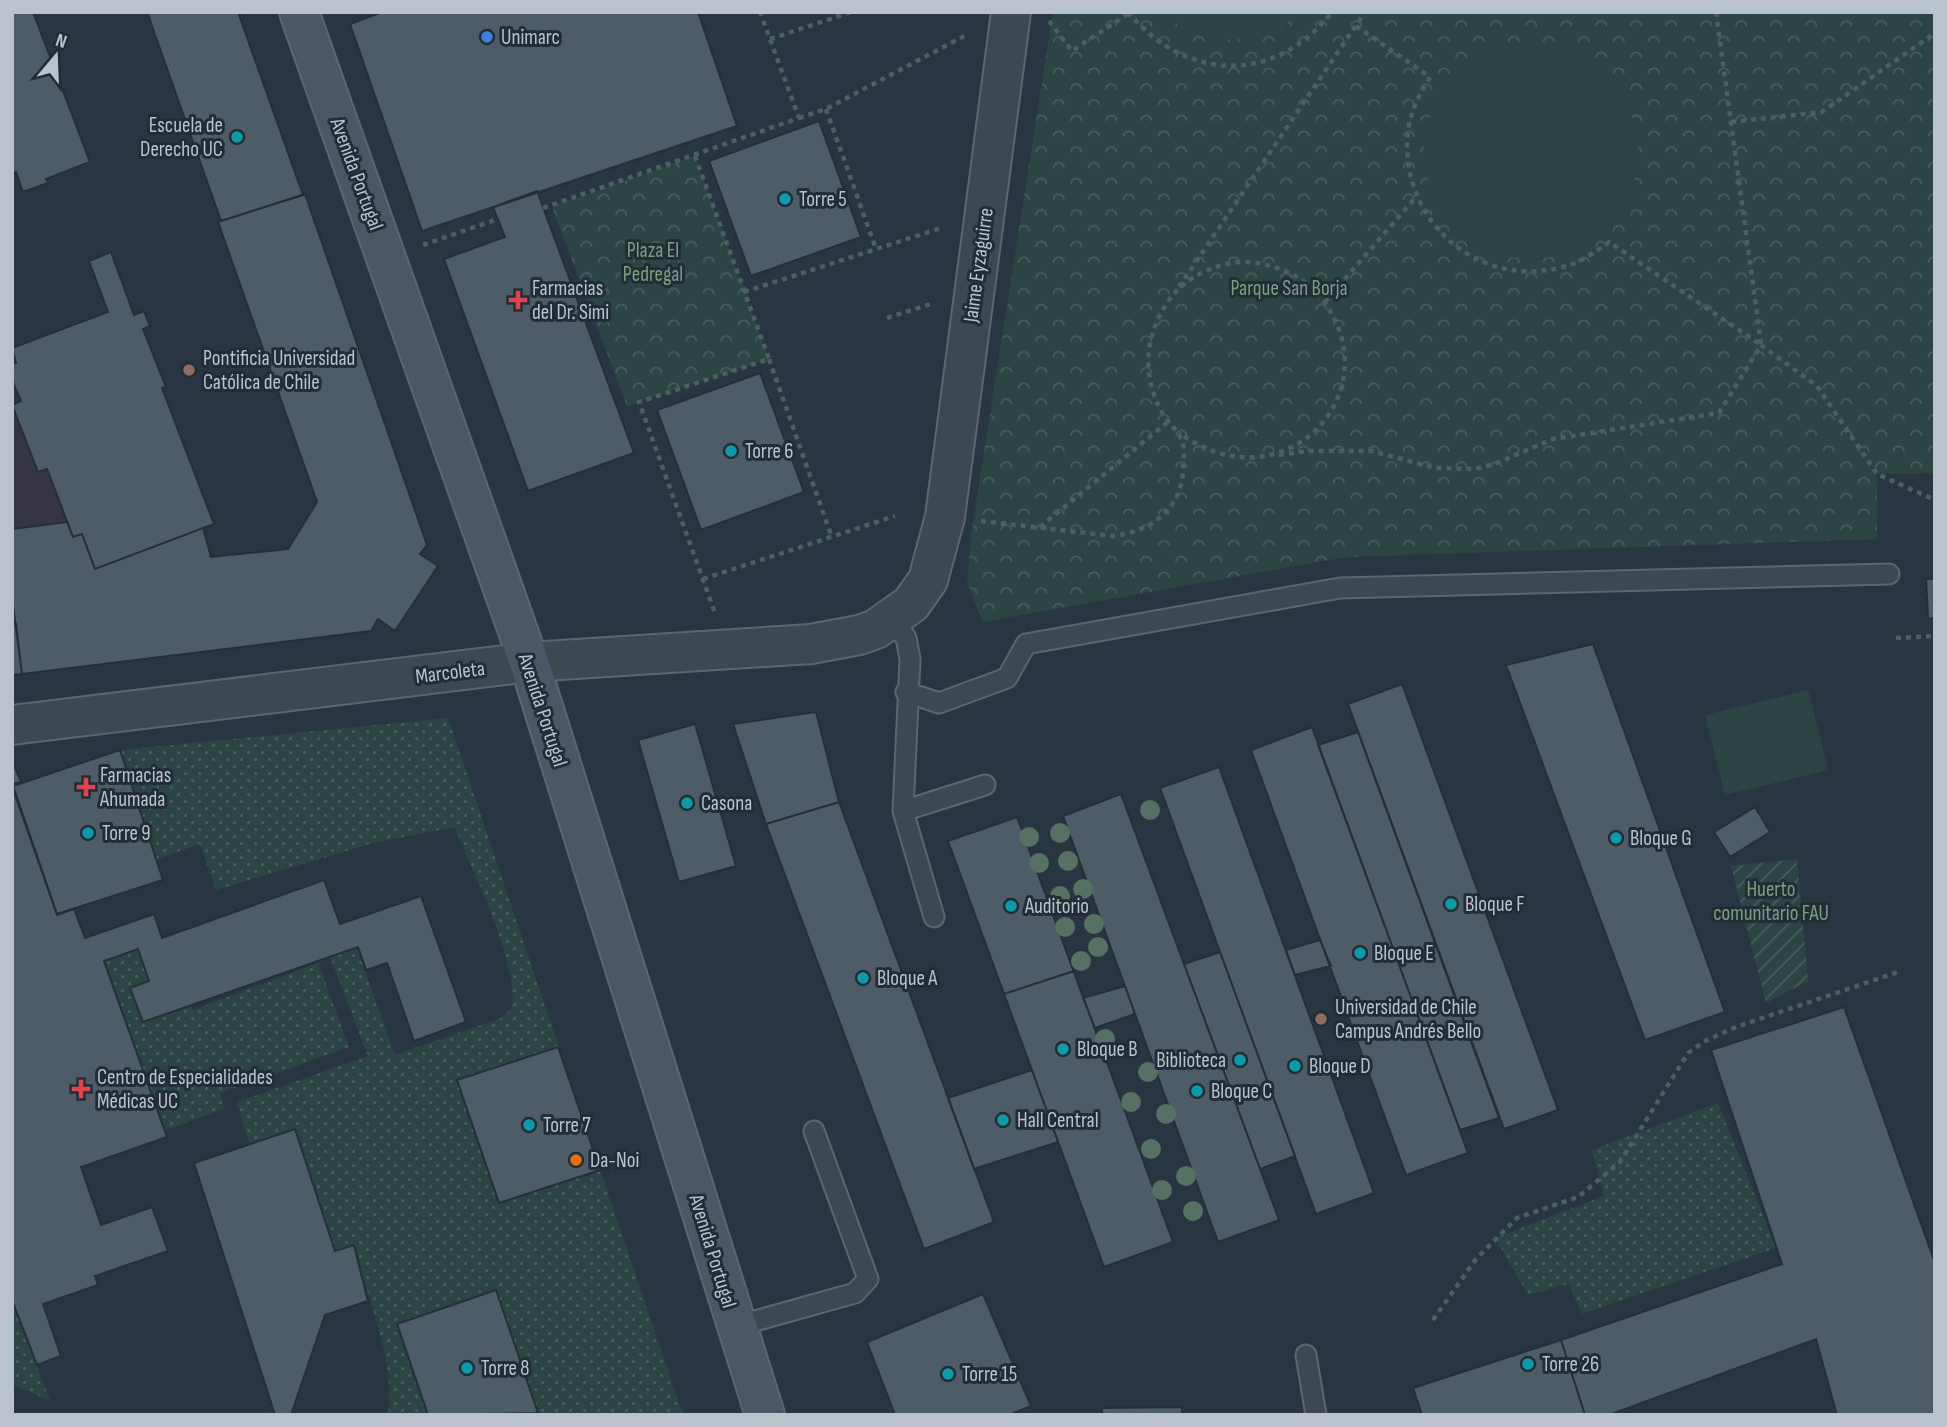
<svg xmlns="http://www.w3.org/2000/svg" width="1947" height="1427" viewBox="0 0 1947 1427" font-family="'Sofia Sans Condensed',sans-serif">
<defs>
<pattern id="grass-dots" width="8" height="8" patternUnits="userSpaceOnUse" patternTransform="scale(1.75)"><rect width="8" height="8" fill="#2c4444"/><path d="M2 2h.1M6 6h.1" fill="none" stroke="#485d5e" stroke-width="1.8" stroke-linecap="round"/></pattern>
<pattern id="park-crowns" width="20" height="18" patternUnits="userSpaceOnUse" patternTransform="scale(1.75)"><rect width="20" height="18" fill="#2c4444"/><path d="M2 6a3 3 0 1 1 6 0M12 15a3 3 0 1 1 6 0" fill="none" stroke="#485d5e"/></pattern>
<pattern id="garden-furrows" width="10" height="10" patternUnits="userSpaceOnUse" patternTransform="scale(1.75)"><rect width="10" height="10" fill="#2c4444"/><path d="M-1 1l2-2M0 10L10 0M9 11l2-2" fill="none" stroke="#485d5e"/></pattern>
</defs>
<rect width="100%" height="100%" fill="#293642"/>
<!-- medical -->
<path fill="#353543" d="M12 405 38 472 47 469 67 522 12 529Z"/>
<!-- grass -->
<path fill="url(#grass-dots)" d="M448 718 683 1415H388C396 1362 367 1297 354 1246L335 1251 295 1129 249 1144 237 1102 368 1056 330 957 356 946 395 1055 501 1018 512 1008C518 960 473 874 455 827L373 843 216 890 200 844 157 859 120 750Z
M165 938 193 1010 318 963 349 1047 220 1093 224 1109 59 1169 12 987Z
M1718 1103 1776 1248 1582 1314 1569 1284 1528 1295 1495 1238 1604 1196 1592 1150Z
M12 1300 50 1401 12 1384Z"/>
<!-- park -->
<path fill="url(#park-crowns)" d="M1053 12H1935V473L1877 474V539L1346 557 982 622 967 582 972 529Z
M695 156 769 359 627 406 552 207Z"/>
<!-- garden -->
<path fill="url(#garden-furrows)" d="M1797 859 1808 981 1766 1003 1731 866Z"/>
<!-- pitch -->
<path fill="#2c4444" d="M1164 12H1299C1264 47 1199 50 1164 12Z
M1424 152a107 107 0 1 1 214 0a107 107 0 1 1-214 0Z
M1808 690 1828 770 1725 795 1705 715Z"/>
<!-- building -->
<path fill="#4d5c67" stroke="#242f39" stroke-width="2" d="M12 12H33L90 162 46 179 48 183 23 192 16 172 12 174Z
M147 12H238L303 195 221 221Z
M382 12H698L737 126 422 231 350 24Z
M819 121 861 237 751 276 709 161Z
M537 191 634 453 528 491 444 259 505 237 493 207Z
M305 194 427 545 420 554 438 566 395 631 378 619 371 631 22 674 12 598V529L67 522 73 537 82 534 95 569 203 528 211 557 288 549 317 502 218 222Z
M111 252 134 315 144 311 150 326 143 329 166 387 162 388 214 524 95 569 82 534 73 537 47 469 38 472 12 405 21 401 12 380V364L16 363 12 348 108 312 89 261Z
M760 373 804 492 701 530 657 410Z
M1926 579H1935V618L1928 619Z
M16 624 22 674 12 675V625Z
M1593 644 1725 1012 1645 1040 1506 665Z
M1402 684 1558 1110 1504 1129 1348 704Z
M816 712 839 802 766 824 733 724Z
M695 724 736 866 679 882 638 740Z
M1312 727 1468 1153 1406 1175 1251 750Z
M1358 732 1499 1118 1460 1130 1318 745Z
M120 750 163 880 57 914 13 786Z
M12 760 21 782 12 784Z
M1219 767 1374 1193 1316 1214 1160 788Z
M12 786 57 915 74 909 85 938 154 914 162 938 324 880 340 924 421 896 466 1022 414 1041 387 963 366 970 358 947 143 1022 130 988 149 981 138 949 104 961 167 1137 81 1167 101 1225 152 1207 168 1251 95 1276 98 1285 43 1304 61 1356 37 1365 12 1300Z
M1121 794 1279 1220 1218 1242 1063 816Z
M839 802 994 1222 924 1249 766 824Z
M1755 807 1770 832 1730 857 1714 832Z
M1017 817 1173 1242 1104 1267 948 841Z
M1017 817 1074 971 1004 994 948 841Z
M1320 940 1331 966 1295 975 1286 950Z
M1220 952 1295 1156 1260 1169 1184 964Z
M1125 986 1135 1014 1095 1028 1083 998Z
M1844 1007 1935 1263V1415H1837L1816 1339 1609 1415H1585L1561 1340 1782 1264 1711 1050Z
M558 1047 600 1170 499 1203 457 1080Z
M1032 1070 1058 1142 974 1169 948 1098Z
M295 1129 335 1251 354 1245 368 1301 325 1315 291 1415H275L194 1163Z
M496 1290 538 1413 428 1415 397 1324Z
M983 1294 1031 1406 1009 1415H895L867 1342Z
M1561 1340 1585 1415H1422L1413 1388Z
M1182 1407V1415H1102V1408Z"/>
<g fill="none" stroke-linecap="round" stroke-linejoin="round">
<defs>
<path id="lane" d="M891 619 906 638 910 659 903 811 934 917
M906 692 939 703 1007 678 1026 644 1340 588 1889 574
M903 811 985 785
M737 1326 855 1293 868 1279 814 1131
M1306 1355 1316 1415"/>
<path id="street" d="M12 725 529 662 811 644 859 635 876 629 911 604 928 580 945 517 1011 12"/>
<path id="secondary" d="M299 12 529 662 765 1415"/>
</defs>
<!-- lane casing -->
<use href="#lane" stroke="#5b666f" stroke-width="23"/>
<!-- street casing -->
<use href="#street" stroke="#5b666f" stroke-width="42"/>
<!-- secondary casing -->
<use href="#secondary" stroke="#5b666f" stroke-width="42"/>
<!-- path -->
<path stroke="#4b6061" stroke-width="4.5" stroke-dasharray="5 5" stroke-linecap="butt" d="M1128 12C1186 82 1275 85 1332 12
M1716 12 1761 344
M1049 21 1072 51 1129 13
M1356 26 1430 77C1421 92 1412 108 1409 125 1394 214 1474 291 1563 267 1580 263 1595 252 1609 242L1761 345
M770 39 851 12
M826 109 876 249
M799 118 826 109 968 34
M1731 122 1822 112 1935 33
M695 156 769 359 639 402 715 613
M543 208 799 118 760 12
M423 245 498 219
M1179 287 1365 12
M744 292 944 227
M1325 302 1416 197
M887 318 934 303
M769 359 831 535
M1279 455 1307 451H1372L1435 468 1475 469 1497 463 1553 439 1719 413 1761 345 1817 386 1877 474 1935 500
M981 521 1113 536C1150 532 1181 510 1183 471 1183 462 1185 453 1183 444 1179 431 1170 425 1163 414 1140 375 1145 331 1172 296 1188 276 1217 263 1242 262 1267 262 1296 272 1314 290 1400 381 1290 512 1179 433
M1040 527 1169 421
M703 579 895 516
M1896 638 1935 636
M1433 1320 1476 1259 1517 1218 1578 1197 1620 1162 1688 1053 1705 1041 1736 1027 1901 971"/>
<!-- lane -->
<use href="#lane" stroke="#3d4851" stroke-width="19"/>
<!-- street -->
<use href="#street" stroke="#3d4851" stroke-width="38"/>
<!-- secondary -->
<use href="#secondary" stroke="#4b5764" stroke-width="38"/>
</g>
<!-- trees -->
<g fill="#567064">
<circle cx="1150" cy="810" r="10"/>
<circle cx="1060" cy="833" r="10"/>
<circle cx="1029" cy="837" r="10"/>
<circle cx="1068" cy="861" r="10"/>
<circle cx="1039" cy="863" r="10"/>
<circle cx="1083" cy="889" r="10"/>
<circle cx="1060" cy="896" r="10"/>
<circle cx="1094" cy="924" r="10"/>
<circle cx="1065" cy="927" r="10"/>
<circle cx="1098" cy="947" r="10"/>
<circle cx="1081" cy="961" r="10"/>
<circle cx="1105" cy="1039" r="10"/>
<circle cx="1148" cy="1072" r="10"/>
<circle cx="1131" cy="1102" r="10"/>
<circle cx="1166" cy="1114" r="10"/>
<circle cx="1151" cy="1149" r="10"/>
<circle cx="1186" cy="1176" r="10"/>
<circle cx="1162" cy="1190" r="10"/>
<circle cx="1193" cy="1211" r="10"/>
</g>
<!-- markers -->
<circle fill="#3f7fe0" stroke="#222d37" stroke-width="2.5" cx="487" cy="37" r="7"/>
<g fill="#0f9aa8" stroke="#222d37" stroke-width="2.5">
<circle cx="237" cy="137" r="7"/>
<circle cx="785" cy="199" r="7"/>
<circle cx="731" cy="451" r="7"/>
<circle cx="687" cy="803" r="7"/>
<circle cx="88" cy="833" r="7"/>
<circle cx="1616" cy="838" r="7"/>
<circle cx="1451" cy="904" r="7"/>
<circle cx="1011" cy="906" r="7"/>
<circle cx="1360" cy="953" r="7"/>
<circle cx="863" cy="978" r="7"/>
<circle cx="1063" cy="1049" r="7"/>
<circle cx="1240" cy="1060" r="7"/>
<circle cx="1295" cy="1066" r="7"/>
<circle cx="1197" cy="1091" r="7"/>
<circle cx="1003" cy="1120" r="7"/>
<circle cx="529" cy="1125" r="7"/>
<circle cx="1528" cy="1364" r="7"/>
<circle cx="467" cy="1368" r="7"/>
<circle cx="948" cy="1374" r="7"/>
</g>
<g fill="#e0444e" stroke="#222d37" stroke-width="2.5">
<path d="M514.5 289.5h7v7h7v7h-7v7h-7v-7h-7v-7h7z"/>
<path d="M82.5 776.5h7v7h7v7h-7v7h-7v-7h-7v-7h7z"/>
<path d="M77.5 1078.5h7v7h7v7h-7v7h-7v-7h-7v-7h7z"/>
</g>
<g fill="#8d6e63" stroke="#222d37" stroke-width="2.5">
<circle cx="189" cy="370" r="7"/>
<circle cx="1321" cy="1019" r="7"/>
</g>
<circle fill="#e8710a" stroke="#222d37" stroke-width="2.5" cx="576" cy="1160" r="7"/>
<g text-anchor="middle" stroke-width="6" stroke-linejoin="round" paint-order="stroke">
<!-- poi labels -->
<g font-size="21" fill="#bac3cb" stroke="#222d37" text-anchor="start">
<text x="501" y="44">Unimarc</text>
<text x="223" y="132" text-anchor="end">Escuela de<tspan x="223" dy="24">Derecho UC</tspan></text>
<text x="799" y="206">Torre 5</text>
<text x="532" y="295">Farmacias<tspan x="532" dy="24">del Dr. Simi</tspan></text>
<text x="203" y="365">Pontificia Universidad<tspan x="203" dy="24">Católica de Chile</tspan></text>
<text x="745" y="458">Torre 6</text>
<text x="100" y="782">Farmacias<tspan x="100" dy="24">Ahumada</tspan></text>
<text x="701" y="810">Casona</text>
<text x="102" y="840">Torre 9</text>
<text x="1630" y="845">Bloque G</text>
<text x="1465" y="911">Bloque F</text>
<text x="1025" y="913">Auditorio</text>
<text x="1374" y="960">Bloque E</text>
<text x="877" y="985">Bloque A</text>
<text x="1335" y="1014">Universidad de Chile<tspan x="1335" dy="24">Campus Andrés Bello</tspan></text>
<text x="1077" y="1056">Bloque B</text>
<text x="1226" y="1067" text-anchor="end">Biblioteca</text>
<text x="1309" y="1073">Bloque D</text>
<text x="97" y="1084">Centro de Especialidades<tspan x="97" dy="24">Médicas UC</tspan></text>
<text x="1211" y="1098">Bloque C</text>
<text x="1017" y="1127">Hall Central</text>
<text x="543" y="1132">Torre 7</text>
<text x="590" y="1167">Da-Noi</text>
<text x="1542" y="1371">Torre 26</text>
<text x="481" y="1375">Torre 8</text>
<text x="962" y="1381">Torre 15</text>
</g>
<!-- street labels -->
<g font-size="21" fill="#bac3cb" stroke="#222d37">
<text transform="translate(357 174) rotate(70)" y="7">Avenida Portugal</text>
<text transform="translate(978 265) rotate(-82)" y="7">Jaime Eyzaguirre</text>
<text transform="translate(450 672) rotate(-7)" y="7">Marcoleta</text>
<text transform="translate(543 710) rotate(72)" y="7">Avenida Portugal</text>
<text transform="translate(713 1251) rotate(73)" y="7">Avenida Portugal</text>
</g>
<!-- park labels -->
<g font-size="21" fill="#7aa07f" stroke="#222d37">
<text x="653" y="257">Plaza El<tspan x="653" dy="24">Pedregal</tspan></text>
<text x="1289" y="295">Parque San Borja</text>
<text x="1771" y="896">Huerto<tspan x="1771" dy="24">comunitario FAU</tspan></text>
</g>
</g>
<!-- border -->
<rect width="1947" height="1427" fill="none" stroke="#bac3cb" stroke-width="28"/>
<!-- north arrow -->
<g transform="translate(56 56) rotate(19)" stroke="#222d37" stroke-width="5" paint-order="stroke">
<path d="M0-5L12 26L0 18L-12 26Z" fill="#bac3cb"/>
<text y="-10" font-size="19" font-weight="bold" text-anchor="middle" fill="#bac3cb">N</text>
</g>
</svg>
